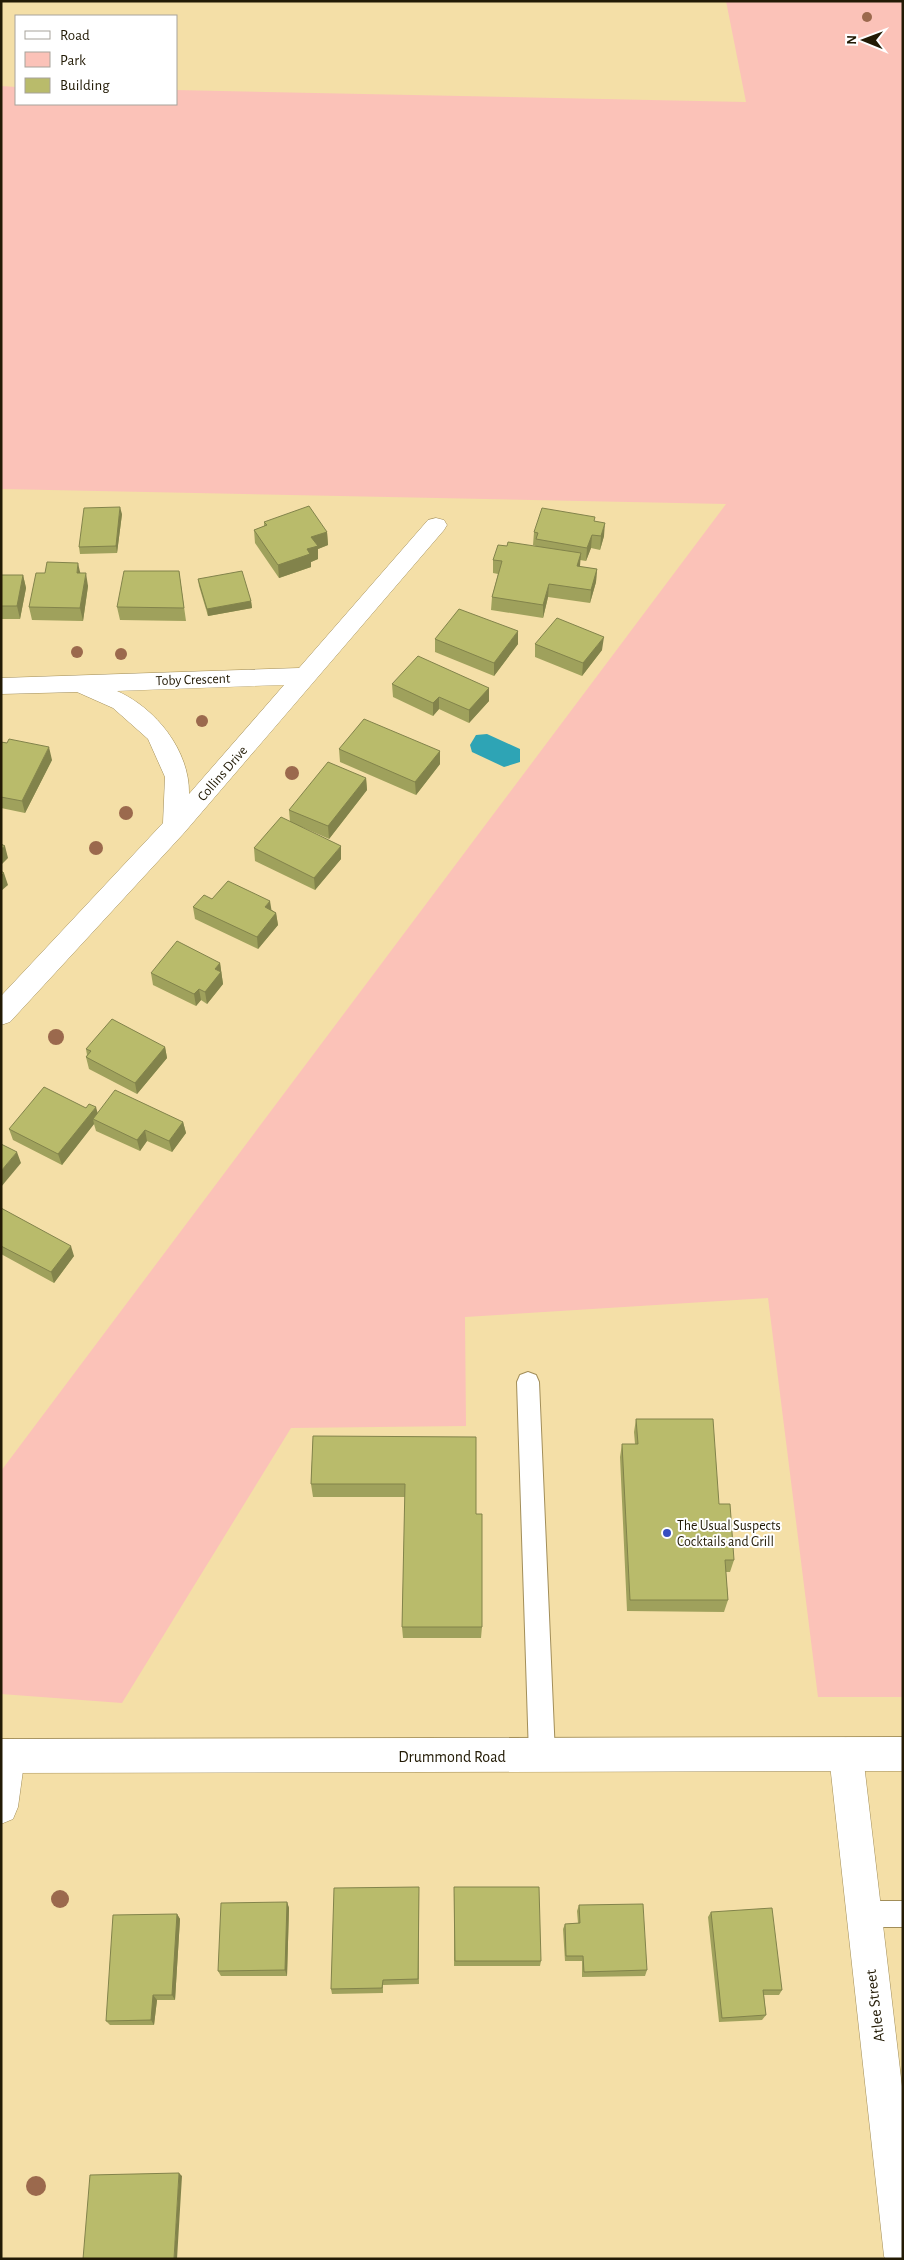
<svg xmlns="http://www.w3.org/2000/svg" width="904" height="2260" viewBox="0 0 904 2260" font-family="'Alegreya Sans',sans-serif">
<rect width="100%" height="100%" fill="#f4dfa7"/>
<!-- green -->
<path fill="#fbc2b8" d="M726 1H903V1697H818L768 1298 465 1317 466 1426 291 1428 122 1703 1 1694V1471L726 504 1 489V86L16 87V104H176V90L746 102Z"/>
<!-- water -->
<path fill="#2ea4b5" d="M487 734 520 749V762L504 767 472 752 470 745 476 735Z"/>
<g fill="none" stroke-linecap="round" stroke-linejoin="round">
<defs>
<path id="service" d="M528 1372 536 1375 539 1382 555 1755 551 1764 542 1768 533 1764 529 1755 517 1382 520 1375Z
M864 1901H903V1927H864L855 1923 851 1914 855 1905Z"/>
<path id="minor" d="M436 518 444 520 447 525 444 530 184 833 10 1022 1 1025V996L163 823 165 777 148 739 113 708 77 692 1 694V678L299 668 428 520ZM284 685 189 794C190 751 156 708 117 691Z
M846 1738 858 1743 863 1755 903 2095V2259H885L884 2256 829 1755 834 1743Z
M8 1739 20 1744 25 1756 18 1807 13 1819 1 1824V1742Z"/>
<path id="secondary" d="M903 1737V1771L1 1773V1739Z"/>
</defs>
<!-- service casing -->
<use href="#service" stroke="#a28e59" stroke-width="2"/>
<!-- minor casing -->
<use href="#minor" stroke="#a28e59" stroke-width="1"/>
<!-- secondary casing -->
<use href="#secondary" stroke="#a28e59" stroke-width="1"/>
<!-- service -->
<use href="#service" fill="#fff" fill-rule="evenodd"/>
<!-- minor -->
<use href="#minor" fill="#fff" fill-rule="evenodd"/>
<!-- secondary -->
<use href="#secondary" fill="#fff" fill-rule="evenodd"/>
</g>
<!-- trees -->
<g fill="#9b694d">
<circle cx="867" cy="17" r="5"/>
<circle cx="77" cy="652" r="6"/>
<circle cx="121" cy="654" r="6"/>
<circle cx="202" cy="721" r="6"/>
<circle cx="292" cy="773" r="7"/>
<circle cx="126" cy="813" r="7"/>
<circle cx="96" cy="848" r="7"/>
<circle cx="56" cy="1037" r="8"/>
<circle cx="60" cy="1899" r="9"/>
<circle cx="36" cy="2186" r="10"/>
</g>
<!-- wall -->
<path fill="#9fa15c" d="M122 514 117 553 80 554 79 547Z
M595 521 604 536 600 550 591 548 586 561 580 560V567L597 569 596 582 590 603 548 597 543 618 491 610 492 597 498 574 493 573V560L507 546H536L533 545 534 532Z
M264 522 327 532 328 545 318 549V559L311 562V567L279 578 255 543 254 530 264 526Z
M179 571 186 621 120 620 117 607Z
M45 573H80L88 586 83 621 32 620 29 607Z
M1 575H23L26 588 20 619H1Z
M198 579 251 601 252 608 208 616 199 586Z
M435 639 518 644 494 676 435 652Z
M535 644 602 650 582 676 535 657Z
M392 684 489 688V701L469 723 439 709 433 716 393 697Z
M1 742 7 743 52 760 25 813 1 808Z
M339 749 440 751V764L416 795 340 762Z
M366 778 367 790 329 839 302 827 341 859 315 890 255 861 254 848 290 822 289 810Z
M212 899 272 910 276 913 278 925 258 949 195 919 193 907Z
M220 963 223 984 207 1004 201 1000 196 1006 153 985 151 973Z
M165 1047 167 1058 137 1094 89 1069 86 1057 87 1055 86 1049Z
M86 1108 98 1113 183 1122 186 1133 172 1152 147 1141 140 1151 96 1131 94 1124 62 1165 13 1140 9 1129Z
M1 1208 74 1256 54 1283 1 1254Z
M636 1419 719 1504 734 1560 730 1572H726L728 1600 724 1612 627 1611 620 1457 622 1444H635L634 1432Z
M313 1436 476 1514 482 1627 481 1638H403L402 1627 405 1497H313L311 1484Z
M419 1893V1984L383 1985V1993L332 1994 331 1989Z
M454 1893 541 1961 540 1966H454Z
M287 1902 289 1908 287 1976H221L218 1971Z
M579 1905 647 1970 645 1976 582 1977V1961H565L563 1929 565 1924 578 1923 577 1911Z
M711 1912 782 1990 779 1995H764L766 2015 762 2020 719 2022 708 1917Z
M177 1914 180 1919 175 2000H157L154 2025H110L106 2021Z"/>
<!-- shaded-wall -->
<path fill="#82834b" d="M120 507 122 514 117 553 116 546Z
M605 523 604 536 600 550 601 536Z
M327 532 328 545 318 549V559L311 562V567L279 578 278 565 307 549 311 537Z
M592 535 591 548 586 561 587 548Z
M581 553 580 566 576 579 577 566Z
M78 563 81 576 77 573Z
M597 569 596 582 590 603 591 590Z
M86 573 88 586 83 621 80 608Z
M23 575 26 588 20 619 17 606Z
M549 584 548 597 543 618V605Z
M251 601 252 608 208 616 207 609Z
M518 631V644L494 676V663Z
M604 637 602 650 582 676 583 663Z
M489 688V701L469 723V710Z
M439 697V709L433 716V703Z
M49 747 52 760 25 813 22 801Z
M440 751V764L416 795 415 782Z
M366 778 367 790 329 839 328 826Z
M5 846 8 858 1 865V849Z
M341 846V859L315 890 314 878Z
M4 873 8 885 1 891V876Z
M270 901 272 913 265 907Z
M276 913 278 925 258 949 257 937Z
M220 963 223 984 207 1004 205 992 215 969Z
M199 989 201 1000 196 1006 194 994Z
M165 1047 167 1058 137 1094 135 1083Z
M96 1107 99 1118 93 1119 94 1124 62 1165 58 1154Z
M183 1122 186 1133 172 1152 169 1141Z
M145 1130 147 1141 140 1151 137 1140Z
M17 1152 21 1163 1 1187V1171Z
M71 1246 74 1256 54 1283 51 1272Z
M287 1902 289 1908 287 1976 285 1970Z
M177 1914 180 1919 175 2000 172 1995Z
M153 1995 157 2000 154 2025 151 2020Z
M179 2173 182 2176 177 2259H174Z"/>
<!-- building -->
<path fill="#b9bb6b" stroke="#82834b" d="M309 506 327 532 311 537 318 546 307 549 310 554 278 565 254 530 267 525 264 522Z
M120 507 116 546 79 547 84 508Z
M542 508 595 517 594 521 605 523 601 536 592 535 587 548 536 539 538 533 534 532Z
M508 542 581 553 577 566 597 569 591 590 549 584 543 605 492 597 502 561 493 560 498 545 507 546Z
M47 562 78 563 77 573H86L80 608 29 607 36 573H45Z
M124 571H179L184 608 117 607Z
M242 571 251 601 207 609 198 579Z
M1 575H23L17 606H1Z
M459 609 518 631 494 663 435 639Z
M557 618 604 637 583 663 535 644Z
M418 656 489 688 469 710 439 697 433 703 392 684Z
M364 719 440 751 415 782 339 749Z
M9 739 49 747 22 801 1 797V742L7 743Z
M328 762 366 778 328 826 289 810Z
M281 817 341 846 314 878 254 848Z
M1 844 5 846 1 849Z
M1 871 4 873 1 876Z
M228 881 270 901 265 907 276 913 257 937 193 907 204 895 212 899Z
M177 941 220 963 215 969 221 972 205 992 199 989 194 994 151 973Z
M112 1019 165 1047 135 1083 86 1057 91 1051 86 1049Z
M44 1087 86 1108 89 1104 96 1107 58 1154 9 1129Z
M115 1090 183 1122 169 1141 145 1130 137 1140 93 1119Z
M1 1144 17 1152 1 1171Z
M1 1208 71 1246 51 1272 1 1246Z
M636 1419H713L719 1504H730L734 1560H725L728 1600H630L622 1444H638Z
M313 1436 476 1437V1514H482V1627H402L405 1484H311Z
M419 1887 418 1979 383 1980 382 1988 331 1989 334 1888Z
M454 1887H539L541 1961H455Z
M287 1902 285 1970 218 1971 221 1903Z
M643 1904 647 1970 584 1972 583 1956H566L565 1924 580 1923 579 1905Z
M772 1908 782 1990H763L766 2015 722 2018 711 1912Z
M177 1914 172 1995H153L151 2020 106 2021 113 1915Z
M179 2173 174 2259H83L90 2175Z"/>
<!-- markers -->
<circle fill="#374ec0" stroke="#fff" stroke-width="2" cx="667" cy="1533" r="5"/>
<g text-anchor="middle" stroke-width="4" stroke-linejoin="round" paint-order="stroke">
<!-- street labels -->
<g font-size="14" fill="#221a05" stroke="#fff">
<text transform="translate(193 679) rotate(-2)" y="5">Toby Crescent</text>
<text transform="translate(222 773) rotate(-49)" y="5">Collins Drive</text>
</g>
<!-- poi labels -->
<g font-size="14" fill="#221a05" stroke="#fff" text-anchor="start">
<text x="677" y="1530">The Usual Suspects<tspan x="677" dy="16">Cocktails and Grill</tspan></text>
</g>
<!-- near-street labels -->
<g font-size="16" fill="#221a05" stroke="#fff">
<text x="452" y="1762">Drummond Road</text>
<text transform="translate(874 2006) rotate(-97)" y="6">Atlee Street</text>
</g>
</g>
<!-- border -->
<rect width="904" height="2260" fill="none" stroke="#221a05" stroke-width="5"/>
<!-- legend -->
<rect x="15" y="15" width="162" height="90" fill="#ffffff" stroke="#a7a39b"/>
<rect x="25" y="31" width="25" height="8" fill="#ffffff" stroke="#a7a39b"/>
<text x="60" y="40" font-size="15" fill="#221a05">Road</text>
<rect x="25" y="52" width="25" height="15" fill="#fbc2b8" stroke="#a7a39b"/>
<text x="60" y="65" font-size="15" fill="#221a05">Park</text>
<rect x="25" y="78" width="25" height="15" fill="#b9bb6b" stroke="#a7a39b"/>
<text x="60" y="90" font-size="15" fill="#221a05">Building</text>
<!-- north arrow -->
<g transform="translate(864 40) rotate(271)" stroke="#ffffff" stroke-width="4" paint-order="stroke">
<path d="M0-4L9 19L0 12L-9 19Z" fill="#221a05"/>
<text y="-8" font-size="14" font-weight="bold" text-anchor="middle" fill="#221a05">N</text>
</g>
</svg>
